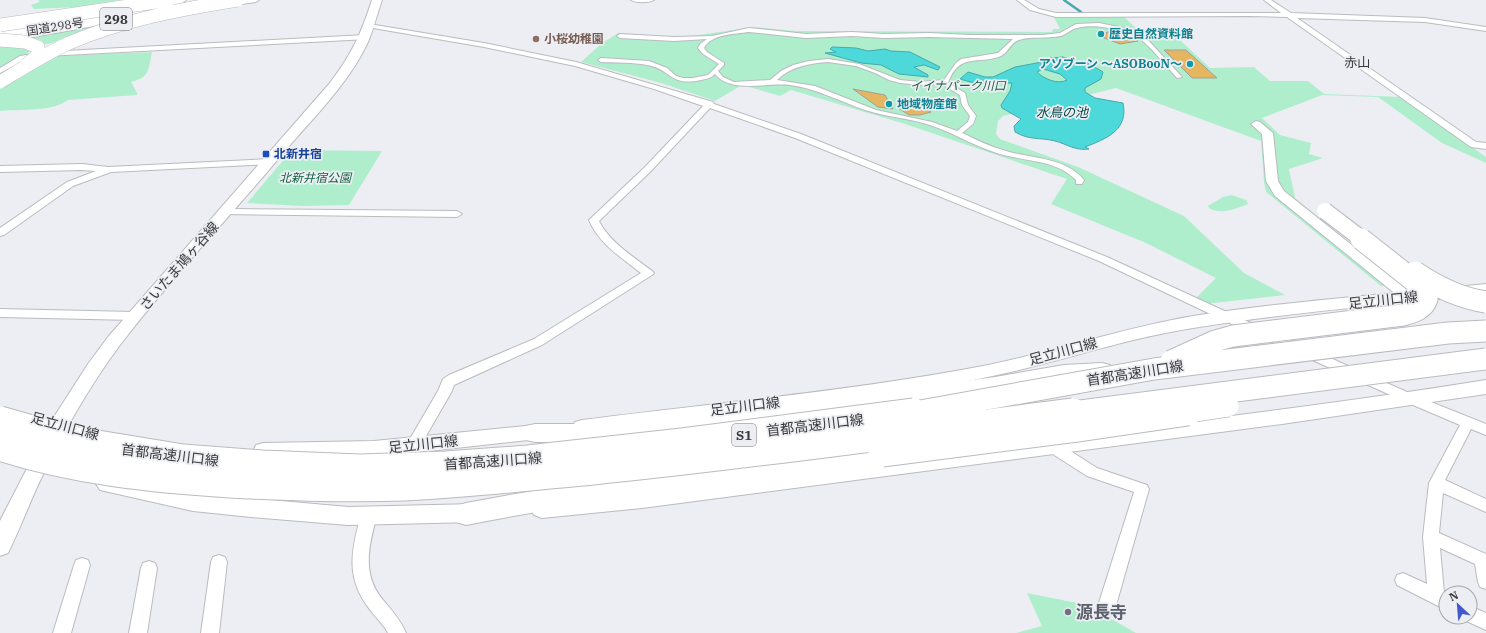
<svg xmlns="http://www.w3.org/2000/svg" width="1486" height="633" viewBox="0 0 1486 633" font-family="'IBM Plex Serif','Noto Sans JP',serif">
<rect width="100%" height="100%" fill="#edeef3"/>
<!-- green -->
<path fill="#afeecc" d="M38 0H119L77 7 34 9 31 5 40 2Z
M1123 16 1137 29H1168L1210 68 1254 67 1270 81H1308L1324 94 1401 97 1486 157V163L1442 143 1378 97 1322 95 1262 118 1280 135 1311 143 1309 154 1323 158 1289 169 1295 198 1399 284 1381 286 1266 192 1264 182 1261 141 1116 88 1003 116 998 121 996 134 1000 139 1078 167 1184 216 1244 273 1285 295 1205 304 1195 299 1216 278 1146 243 1051 204 1067 179 905 124 791 90 780 96 742 85 715 101 661 83 581 62 601 44 618 33 675 37 699 35 754 27 795 31 1052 32 1053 29H1060L1054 17Z
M91 26H97L71 35 52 43 45 44 41 40 29 38Z
M0 44 28 48 30 51 26 55 0 67Z
M152 52C148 71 150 77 131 82L137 93V95L68 100C53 112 19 109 0 111V88L55 56Z
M292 150 382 151 349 205 303 206 247 203Z
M1232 195 1246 200 1248 204C1236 209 1220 215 1209 208L1208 206 1223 197Z
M1027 593 1087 605 1136 633H1016L1042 626Z"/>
<!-- water -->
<path fill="#4dd8da" stroke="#47a9ab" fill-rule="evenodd" d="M832 47 856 48 868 51 885 49 891 51 910 52 940 67 938 70 924 65 914 67 928 75V77L899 74 881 65 861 63 825 53 836 52 830 49Z
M1063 57 1081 63 1086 62 1103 72 1101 79 1085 88V92L1095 98 1123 103C1129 130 1106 139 1085 147L1089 149C1075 151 1067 144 1055 141 1040 137 1031 141 1015 132L1014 126 1021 119 1002 108 1001 105 1010 91 1012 83 977 84 960 79 968 72 985 77H993L1015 67 1037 63 1051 58ZM1043 69 1060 74 1067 80C1058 85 1044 79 1037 72Z"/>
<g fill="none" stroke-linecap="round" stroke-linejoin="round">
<!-- stream -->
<path stroke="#47a9ab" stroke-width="2.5" d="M1064 0 1081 12"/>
</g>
<!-- building -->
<path fill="#e6b560" stroke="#a19f9a" d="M1112 30 1130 35 1138 41 1120 44 1099 36Z
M1164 50H1186L1217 78H1192Z
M853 89 885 95 893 109 878 107Z
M944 99 945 103 928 110 931 112 920 115H909L898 108 913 101 918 102Z"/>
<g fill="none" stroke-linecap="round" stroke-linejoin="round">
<defs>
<path id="pedestrian" d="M1099 23 1124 28 1147 39 1182 77 1177 78C1166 66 1156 53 1144 42 1130 30 1095 23 1077 28 1071 29 1067 34 1061 36 1047 39 1030 36 1019 40 1010 43 1009 52 1001 56 978 65 959 52 948 83L965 93 968 105 976 116 973 124 962 133C977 140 991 147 1006 151 1032 159 1065 157 1084 180L1082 184H1076V180C1055 158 1021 162 994 152 972 145 952 132 930 125 909 118 886 117 865 110 839 101 818 89 790 85 767 82 731 94 715 74 711 78 706 79 701 80 669 87 672 69 647 65 632 62 616 63 601 62L598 60 601 58 649 61 667 68 676 76 683 78H693L708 75 719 64 703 54 698 48 700 44 707 39 674 41 620 38 617 36 620 34 674 37 712 36 749 28 806 34 852 32 884 34 929 33 969 35H1043L1060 33 1076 24ZM749 32 806 38 852 36 884 38 929 37 1013 39 998 53 961 59 956 63 944 80 920 82 900 80 859 64 828 59 809 61 793 65 781 71 770 80 734 82 723 77 718 71 724 65V63L707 52 704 48C711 34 735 34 749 32ZM828 62 856 66 875 73 889 80 900 83 920 85 942 84 960 95 962 105 970 116 968 122 957 131 932 122 876 110 815 86 777 80C790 67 810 63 828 62Z"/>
<path id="minor" d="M242 0H259L256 2 228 6 225 4Z
M631 0H654C649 3 636 3 631 0Z
M1017 0H1024L1039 9 1056 13H1281L1264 0H1271L1291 13 1425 18 1486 27V31L1425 22 1297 18 1476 142 1486 143V149L1471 147 1287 17 1249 16 1056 17 1030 10Z
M369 24 484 43 576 62 713 102 714 104 801 134 1107 257 1231 314 1416 396 1486 424V435L1471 429 1445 480 1486 499V512L1443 493 1439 533 1486 554V589L1480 587 1478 582 1475 564 1440 548 1444 593 1446 594V610L1397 585 1395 580 1397 575 1403 573 1427 584 1423 537 1429 483 1460 425 1406 402 1223 320 1099 261 795 138 710 108 651 171 599 221C609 242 634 257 652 271L654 273 652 275 542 345 454 385 452 391 419 448 414 449 409 448 407 444 438 391 443 379 449 375 534 339 641 273C622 258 598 243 589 220L645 167 703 106 654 89 575 66 484 47 367 27 366 26Z
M365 35H368V39L46 56 25 60 0 73V68L20 56 46 52Z
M270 159 275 162 273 164 111 172 73 186 4 235 0 236V228L67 182 96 171 82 170 0 172V166L82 164 108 167Z
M226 209 457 211 462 214 457 217 222 214 221 212Z
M0 309 134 312 138 313 140 316 138 319 134 320 0 317Z
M1053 442 1058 443 1097 468 1147 485 1149 489 1115 609 1112 615 1106 617 1100 615 1097 609 1134 492 1087 476 1048 451 1046 447 1048 443Z
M369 509 374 510 377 515C369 545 361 574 383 600 392 611 400 619 406 633H388C384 625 377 619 371 611 345 579 351 551 361 515L364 510Z
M219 555 225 557 227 562 219 633H201L211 562 213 557Z
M82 558 88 560 90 565 71 633H53L74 565 76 560Z
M149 561 155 563 157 568 147 633H129L141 568 143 563Z
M1470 606 1486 613V630L1464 620 1463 617H1470Z"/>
<path id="tertiary" d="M1256 121 1260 122 1273 133 1278 181 1284 191 1413 294 1415 297 1413 300 1408 302 1403 300 1275 196 1266 181 1262 134 1251 124Z"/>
<path id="secondary" d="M372 0H382C377 14 374 28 368 42 349 83 314 117 284 152 230 217 171 278 120 345 88 388 61 436 38 485 28 507 19 531 8 553L0 556V521L3 515 52 420 88 364 108 337 329 84C351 56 361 34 372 0Z
M1486 284V294C1388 305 1290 312 1193 328 1122 339 1054 364 983 378 851 405 716 417 582 434L575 432 572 427 575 422 582 420C716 403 851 391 983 366 1054 352 1122 328 1193 316 1290 301 1389 294 1486 284Z
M1486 380V394L1282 424 642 508 542 518 534 515 531 509 534 503 542 500C676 489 808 469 941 452 1123 429 1305 409 1486 380Z
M546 424 553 426 556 431 553 436 546 438 374 457 263 459 256 457 253 451 256 445 263 443 374 441Z
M107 476 193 493 348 507 476 504 484 507 487 513 484 519 476 522 348 525 251 517 193 511 100 490 96 484 100 478Z"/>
<path id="trunk" d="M158 0H186C182 5 150 9 146 4L147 2Z
M140 12 145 15 144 17 0 43 1 37Z"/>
<path id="motorway" d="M182 2 186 3 188 5 186 7 0 37V29Z
M1102 363 1110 365 1113 371 1110 377 1102 379 1064 381 995 393 686 437 619 442H535L526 440 523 433 526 426 535 424H619L686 419 995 377 1064 365Z
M882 443 891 446 895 453 891 460 882 463C743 479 604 498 466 525L456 522 453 514 456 506 466 503C604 477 743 459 882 443Z"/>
</defs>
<!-- pedestrian casing -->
<use href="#pedestrian" stroke="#babbc0" stroke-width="2"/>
<!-- minor casing -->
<use href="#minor" stroke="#babbc0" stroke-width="2"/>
<!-- tertiary casing -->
<use href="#tertiary" stroke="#babbc0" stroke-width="2"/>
<!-- secondary casing -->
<use href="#secondary" stroke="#babbc0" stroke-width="2"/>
<!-- trunk casing -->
<use href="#trunk" stroke="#babbc0" stroke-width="2"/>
<!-- motorway casing -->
<use href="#motorway" stroke="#babbc0" stroke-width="2"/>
<!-- pedestrian -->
<use href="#pedestrian" fill="#fff" fill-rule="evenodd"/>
<!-- minor -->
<use href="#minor" fill="#fff" fill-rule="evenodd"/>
<!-- tertiary -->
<use href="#tertiary" fill="#fff" fill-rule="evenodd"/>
<!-- secondary -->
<use href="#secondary" fill="#fff" fill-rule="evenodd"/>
<!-- trunk -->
<use href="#trunk" fill="#fff" fill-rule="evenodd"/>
<!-- motorway -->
<use href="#motorway" fill="#fff" fill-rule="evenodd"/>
<defs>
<path id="motorway-bridge-far3" d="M0 25 169 0
M0 40 25 42 38 47 39 54 26 65
M0 82C23 68 45 54 69 43 123 20 181 9 238 0"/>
<path id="motorway-bridge-far2" d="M1325 211 1363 240"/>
<path id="motorway-bridge-far1" d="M1415 272C1437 287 1459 298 1486 302
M1171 361 1215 341 1233 336 1403 315C1413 312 1423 310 1427 299L1424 291 1418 284 1361 239
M909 413 1154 369 1448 333 1486 331
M1065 413 1486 359
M1181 413 1228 406"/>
<path id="motorway-bridge" d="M0 420 67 439 183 458 262 464 360 468 446 465 528 459 682 442 914 412
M0 447C74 471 152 479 230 484 288 487 346 489 404 487 467 484 530 477 593 471 753 455 913 432 1073 412
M882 453 1077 428 1188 412"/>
</defs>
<!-- motorway-bridge-far3 casing -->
<use href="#motorway-bridge-far3" stroke="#babbc0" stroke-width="14" stroke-linecap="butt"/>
<!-- motorway-bridge-far2 casing -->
<use href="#motorway-bridge-far2" stroke="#babbc0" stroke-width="18" stroke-linecap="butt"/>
<!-- motorway-bridge-far1 casing -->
<use href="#motorway-bridge-far1" stroke="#babbc0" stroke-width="23" stroke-linecap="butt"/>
<!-- motorway-bridge casing -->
<use href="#motorway-bridge" stroke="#babbc0" stroke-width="29" stroke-linecap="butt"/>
<!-- motorway-bridge-far3 -->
<use href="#motorway-bridge-far3" stroke="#fff" stroke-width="13"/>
<!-- motorway-bridge-far2 -->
<use href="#motorway-bridge-far2" stroke="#fff" stroke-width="16"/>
<!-- motorway-bridge-far1 -->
<use href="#motorway-bridge-far1" stroke="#fff" stroke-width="21"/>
<!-- motorway-bridge -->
<use href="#motorway-bridge" stroke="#fff" stroke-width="27"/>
</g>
<!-- markers -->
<g fill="#0f9aa8" stroke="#edeef3" stroke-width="1.5">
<circle cx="1101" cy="34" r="4"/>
<circle cx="1190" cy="64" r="4"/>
<circle cx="889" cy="104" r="4"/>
</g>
<circle fill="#8d6e63" stroke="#edeef3" stroke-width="1.5" cx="536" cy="39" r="4"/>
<rect fill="#1a4fb4" stroke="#edeef3" stroke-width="1.5" x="262" y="150" width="8" height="8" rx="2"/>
<circle fill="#6b7280" stroke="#edeef3" stroke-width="1.5" cx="1068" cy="612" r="4"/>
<g text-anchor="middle" stroke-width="3.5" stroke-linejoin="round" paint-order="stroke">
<!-- far-street labels -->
<g font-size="12" fill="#3a3a3c" stroke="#edeef3">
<text transform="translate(55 27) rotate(-9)" y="4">国道298号</text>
</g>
<!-- far-culture labels -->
<g font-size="12" font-weight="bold" fill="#0d838f" stroke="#edeef3" text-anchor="start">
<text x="1109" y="38">歴史自然資料館</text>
<text x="1182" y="68" text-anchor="end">アソブーン ～ASOBooN～</text>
<text x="897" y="108">地域物産館</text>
</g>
<!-- far-education labels -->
<g font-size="12" font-weight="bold" fill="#785e54" stroke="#edeef3" text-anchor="start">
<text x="544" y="43">小桜幼稚園</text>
</g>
<!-- far-park labels -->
<g font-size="12" font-style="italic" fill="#166141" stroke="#edeef3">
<text x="958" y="90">イイナパーク川口</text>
<text x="315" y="182">北新井宿公園</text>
</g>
<!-- far-transit labels -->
<g font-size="12" font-weight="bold" fill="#164399" stroke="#edeef3" text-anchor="start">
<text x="274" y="158">北新井宿</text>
</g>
<!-- shield labels -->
<g fill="#edeef3" stroke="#707073" stroke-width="1">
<rect x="100" y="8" width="32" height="22" rx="3"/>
<rect x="732" y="424" width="24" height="22" rx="3"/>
</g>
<g font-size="13" font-weight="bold" fill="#3a3a3c">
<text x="116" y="24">298</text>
<text x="744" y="440">S1</text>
</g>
<!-- far-quarter labels -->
<g font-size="13" fill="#3a3a3c" stroke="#edeef3">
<text x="1357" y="67">赤山</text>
</g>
<!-- far-water labels -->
<g font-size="13" font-style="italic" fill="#064748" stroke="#edeef3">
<text x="1062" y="117">水鳥の池</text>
</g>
<!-- street labels -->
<g font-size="14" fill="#3a3a3c" stroke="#edeef3">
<text transform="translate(179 266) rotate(-49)" y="5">さいたま鳩ヶ谷線</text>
<text transform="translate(1383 300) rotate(-6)" y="5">足立川口線</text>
<text transform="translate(1063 351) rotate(-15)" y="5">足立川口線</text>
<text transform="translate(1135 373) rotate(-9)" y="5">首都高速川口線</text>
<text transform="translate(745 406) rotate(-7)" y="5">足立川口線</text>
<text transform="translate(815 425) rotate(-7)" y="5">首都高速川口線</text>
<text transform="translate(65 426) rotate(15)" y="5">足立川口線</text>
<text transform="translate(423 444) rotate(-6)" y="5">足立川口線</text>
<text transform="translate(170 455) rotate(7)" y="5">首都高速川口線</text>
<text transform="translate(493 461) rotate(-4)" y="5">首都高速川口線</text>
</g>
<!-- near-worship labels -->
<g font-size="17" font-weight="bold" fill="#5b616d" stroke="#edeef3" text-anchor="start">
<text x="1076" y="618">源長寺</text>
</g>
</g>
<!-- north arrow -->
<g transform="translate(1458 605) rotate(334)"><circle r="19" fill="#edeef3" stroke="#a5a6aa"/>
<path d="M0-3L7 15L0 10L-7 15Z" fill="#405acc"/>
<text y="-6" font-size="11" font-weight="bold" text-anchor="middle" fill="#3a3a3c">N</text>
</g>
</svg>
